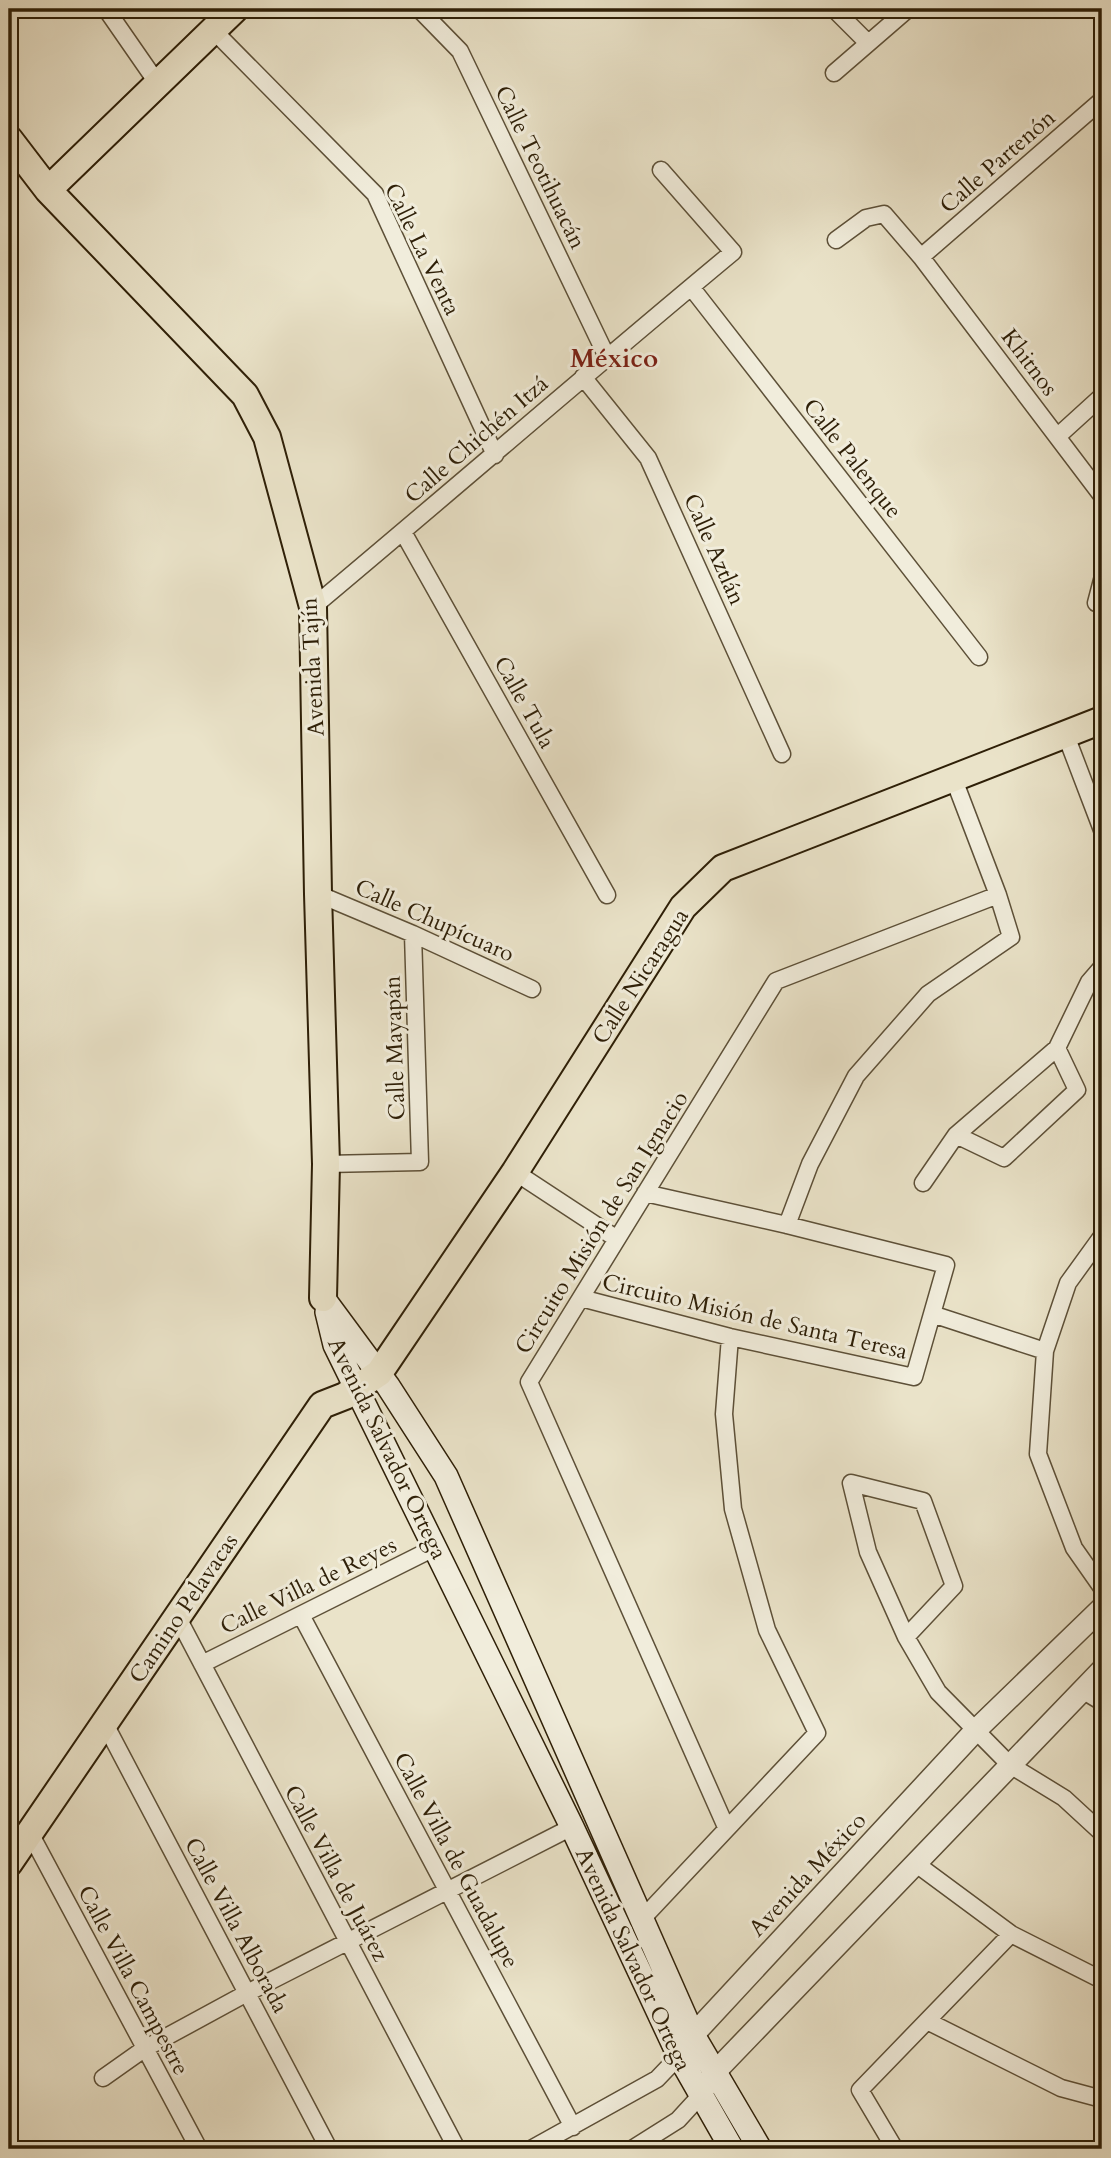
<svg xmlns="http://www.w3.org/2000/svg" width="1111" height="2158" viewBox="0 0 1111 2158" font-family="Cardo,serif">
<rect width="100%" height="100%" fill="#eae3c9"/>
<filter id="stains"><feTurbulence type="fractalNoise" baseFrequency=".00286" numOctaves="4"/><feColorMatrix values="0 0 0 0 .2 0 0 0 0 .09 0 0 0 0 .02 0 0 0 .5 -.17"/></filter>
<radialGradient id="worn" r=".72"><stop offset=".6" stop-color="#630" stop-opacity="0"/><stop offset="1" stop-color="#630" stop-opacity=".3"/></radialGradient>
<g fill="none" stroke-linecap="round" stroke-linejoin="round">
<defs>
<path id="minor" d="M106 9 158 84
M419 9 460 51 607 357
M834 9 868 43
M213 30 375 194 495 455
M834 73 908 9
M836 240 866 218 884 214 921 257 1102 496
M921 257 1102 100
M691 287 979 657
M583 377 648 458 782 754
M1058 436 1102 396
M403 532 607 895
M1096 603 1102 580
M313 607C454 489 592 369 733 252L661 170
M1065 733 1102 830
M318 894 413 934 532 989
M956 1135 1004 1158 1077 1090 1057 1048
M326 1164 420 1162 413 934
M515 1172 617 1239
M923 1183 956 1135 1057 1048 1089 982 1102 967
M787 1225 810 1164 856 1076 928 994 1011 937 998 895 953 777
M1102 1236 1068 1283 1045 1351 1038 1454 1074 1548 1102 1588
M581 1298 730 1337 914 1377 946 1265 787 1225 645 1193
M932 1314 1045 1351
M301 1615 573 2127
M178 1618 457 2149
M906 1637 954 1586 923 1501 851 1483 868 1552 906 1637 938 1692 1010 1765 1064 1798 1102 1833
M202 1664 436 1547
M1082 1690 1102 1702
M104 1722 329 2149
M726 1827 529 1382 776 981 998 895
M30 1833 199 2149
M915 1863 1011 1934 1102 1980
M643 1918 817 1733 767 1630 733 1509 724 1414 730 1337
M927 2021 1061 2088 1102 2099
M103 2078 144 2049 247 1993 572 1827
M531 2149 657 2079 679 2056
M632 2149 678 2120 700 2096
M895 2149 860 2090 1011 1934"/>
<path id="tertiary" d="M685 2048 693 2035 976 1730 1102 1608
M707 2085 714 2073 1102 1670"/>
<path id="secondary" d="M323 1298 388 1386 446 1476 693 2035 760 2149
M327 1312 335 1345 572 1827 679 2056 732 2149"/>
<path id="primary" d="M9 139 48 190 245 395 267 437 313 607 318 894 326 1164 323 1298
M48 190 235 9
M9 1863 322 1405 345 1396 379 1373 515 1172 683 907 723 868 1102 720"/>
</defs>
<!-- minor casing -->
<use href="#minor" stroke="#5d5038" stroke-width="19"/>
<!-- tertiary casing -->
<use href="#tertiary" stroke="#5d5038" stroke-width="24"/>
<!-- secondary casing -->
<use href="#secondary" stroke="#2e1f07" stroke-width="26"/>
<!-- primary casing -->
<use href="#primary" stroke="#2e1f07" stroke-width="30"/>
<!-- minor -->
<use href="#minor" stroke="#f1eddc" stroke-width="16"/>
<!-- tertiary -->
<use href="#tertiary" stroke="#f1eddc" stroke-width="21"/>
<!-- secondary -->
<use href="#secondary" stroke="#f1eddc" stroke-width="23"/>
<!-- primary -->
<use href="#primary" stroke="#eae3c9" stroke-width="26"/>
</g>
<g text-anchor="middle" stroke-width="6" stroke-linejoin="round" paint-order="stroke">
<!-- street labels -->
<g font-size="23" fill="#2e1f07" stroke="#f1eddc">
<text transform="translate(997 161) rotate(-41)" y="8">Calle Partenón</text>
<text transform="translate(541 167) rotate(64)" y="8">Calle Teotihuacán</text>
<text transform="translate(423 249) rotate(64)" y="8">Calle La Venta</text>
<text transform="translate(1030 362) rotate(53)" y="8">Khitnos</text>
<text transform="translate(476 439) rotate(-41)" y="8">Calle Chichén Itzá</text>
<text transform="translate(853 458) rotate(52)" y="8">Calle Palenque</text>
<text transform="translate(715 549) rotate(66)" y="8">Calle Aztlán</text>
<text transform="translate(312 667) rotate(-93)" y="8">Avenida Tajín</text>
<text transform="translate(525 702) rotate(61)" y="8">Calle Tula</text>
<text transform="translate(435 920) rotate(24)" y="8">Calle Chupícuaro</text>
<text transform="translate(640 976) rotate(-57)" y="8">Calle Nicaragua</text>
<text transform="translate(394 1048) rotate(-92)" y="8">Calle Mayapán</text>
<text transform="translate(601 1222) rotate(-58)" y="8">Circuito Misión de San Ignacio</text>
<text transform="translate(755 1316) rotate(13)" y="8">Circuito Misión de Santa Teresa</text>
<text transform="translate(388 1448) rotate(64)" y="8">Avenida Salvador Ortega</text>
<text transform="translate(308 1585) rotate(-26)" y="8">Calle Villa de Reyes</text>
<text transform="translate(183 1608) rotate(-56)" y="8">Camino Pelavacas</text>
<text transform="translate(457 1860) rotate(62)" y="8">Calle Villa de Guadalupe</text>
<text transform="translate(337 1873) rotate(62)" y="8">Calle Villa de Juárez</text>
<text transform="translate(807 1874) rotate(-47)" y="8">Avenida México</text>
<text transform="translate(237 1925) rotate(62)" y="8">Calle Villa Alborada</text>
<text transform="translate(634 1959) rotate(65)" y="8">Avenida Salvador Ortega</text>
<text transform="translate(134 1980) rotate(62)" y="8">Calle Villa Campestre</text>
</g>
<!-- quarter labels -->
<g font-size="26" font-weight="bold" fill="#7a1f14" stroke="#f1eddc">
<text x="614" y="367">México</text>
</g>
</g>
<!-- margin -->
<rect width="1111" height="2158" fill="none" stroke="#eae3c9" stroke-width="35"/>
<rect x="10" y="10" width="1090" height="2137" fill="none" stroke="#2e1f07" stroke-width="3.5"/>
<rect x="18" y="18" width="1076" height="2123" fill="none" stroke="#2e1f07" stroke-width="2"/>
<rect width="100%" height="100%" filter="url(#stains)"/>
<rect width="100%" height="100%" fill="url(#worn)"/>
</svg>
